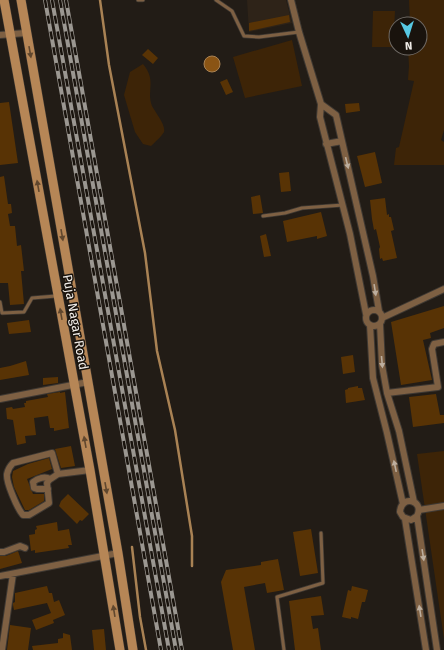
<svg xmlns="http://www.w3.org/2000/svg" width="444" height="650" viewBox="0 0 444 650" font-family="'Fira Sans',sans-serif">
<rect width="100%" height="100%" fill="#221c16"/>
<!-- built -->
<path fill="#2e2318" d="M247 0H286L292 23 249 32Z"/>
<!-- green -->
<path fill="#3d2407" d="M409 0H444V130L441 140 444 142V165H394L396 148 399 147 414 81 408 80 409 66 408 48H420V24H410Z
M373 11H395L393 47H372Z
M292 40 302 86 245 98 233 57Z
M143 64C157 81 146 90 152 106 155 112 166 125 164 132 162 136 155 142 151 146L143 144 135 132 124 95 130 72Z
M444 451V639L417 454Z"/>
<!-- water -->
<path fill="#8a5414" stroke="#a98254" d="M204 64a8 8 0 1 1 16 0a8 8 0 1 1-16 0Z"/>
<g fill="none" stroke-linecap="round" stroke-linejoin="round">
<!-- stream -->
<path stroke="#a98254" stroke-width="2.5" d="M100 0 109 65 145 253 157 351 175 430 192 536V566
M132 547 140 617 146 650"/>
</g>
<!-- building -->
<path fill="#583305" d="M289 15 290 22 249 31V23Z
M148 49 158 58 153 64 142 55Z
M227 79 233 92 226 95 220 82Z
M9 102 18 163 0 165V103Z
M359 103 360 111 346 113 345 104Z
M375 152 382 183 365 187 357 156Z
M289 172 291 191 281 192 279 173Z
M4 176 8 204H11L12 213 8 214 10 226H15L17 246 21 245 24 271H21L24 304 10 305 8 283H0V177Z
M260 195 263 213 253 214 251 197Z
M385 198 387 215 389 214V217H391L394 230 391 231 397 258 383 261 382 258 380 259 379 249 380 247 376 229 374 230 372 219 370 200Z
M321 212 327 236 317 239V236L287 242 283 221Z
M266 234 271 256 264 257 260 236Z
M444 306V328L430 333 431 338 423 340 432 380 401 385 391 322Z
M29 320 31 332 9 334 7 323Z
M353 355 355 372 343 374 341 357Z
M26 361 29 375 0 380V368L10 366Z
M58 377V383L43 385V378Z
M358 386V388H362L365 400 346 403 345 390 348 389V388Z
M60 392V393L65 392 69 428 54 431V428H50L48 416 34 418 36 435 25 436 26 443 17 445 13 420 7 419 6 408 12 407 13 409 25 407 24 403H26V401L48 397 47 394Z
M436 394 440 415H444V423L413 427 409 397Z
M71 446 75 466 61 468 55 449Z
M49 458 52 469 27 479 33 494H44V501L29 510H25L14 487 12 477 13 471 28 464Z
M68 494 89 514 82 521 80 520 77 524 59 506 61 501Z
M57 522 58 531 69 529 72 545H68L69 548 35 553V550L31 551 29 535 35 534V530L37 529 36 526Z
M311 529 318 573 300 576 293 532Z
M18 551 22 563 0 569V556H6Z
M278 559 284 590 267 593 265 583 244 587 255 650H233L221 582 226 570 261 565V562Z
M47 586 49 593H52L54 602 59 600 65 615 53 620 54 623 36 630 32 620 51 613 47 603 14 610 13 605V603L15 602V593Z
M352 586 368 590 365 602H362L358 619 351 617V619L342 617 348 590 351 591Z
M321 596 324 615 311 616 313 629 318 628 321 650H295L289 601Z
M10 625 31 628 28 650H7Z
M104 629 106 650H94L92 630Z
M63 633 70 635 72 650H33L32 646 58 643V639L63 638Z"/>
<g fill="none" stroke-linecap="round" stroke-linejoin="round">
<defs>
<path id="lane" d="M138 0H143
M216 0 232 11 244 36 259 37 299 32
M263 216 285 213 302 208 343 205
M0 302 2 313 24 312 32 298 56 296
M284 650 277 597 323 583 321 533"/>
<path id="street" d="M291 0 299 32 321 104 320 117 350 234 366 314
M0 35 26 33
M321 104 336 115 373 276 379 311
M326 144 342 141
M366 318a8 8 0 1 1 16 0a8 8 0 1 1-16 0Z
M382 318 444 289
M380 324 382 365 387 393 399 431 414 502
M370 325 373 378 387 433 403 504
M387 393 438 387 432 349 434 344 444 342
M0 399 88 382
M58 474 49 480 47 483 49 503 29 515H23C17 508 6 482 7 474 8 469 10 466 13 463L52 453 58 474 90 470
M48 489H37L34 488 33 482C38 478 45 476 50 479
M419 510 444 506
M417 516 411 520 403 517 400 512C401 494 425 500 417 516L437 650
M405 519 426 650
M0 552H4L20 546 25 548
M0 576 118 553
M2 650 13 574"/>
<path id="secondary" d="M4 0 90 470 120 650
M21 0 118 553 133 650"/>
</defs>
<!-- lane casing -->
<use href="#lane" stroke="#3f3933" stroke-width="4.5"/>
<!-- street casing -->
<use href="#street" stroke="#3f3933" stroke-width="8"/>
<!-- secondary casing -->
<use href="#secondary" stroke="#3f3933" stroke-width="10"/>
<!-- lane -->
<use href="#lane" stroke="#7e6043" stroke-width="3"/>
<!-- street -->
<use href="#street" stroke="#7e6043" stroke-width="6"/>
<!-- secondary -->
<use href="#secondary" stroke="#b68656" stroke-width="9"/>
<defs>
<path id="rail" d="M45 0 161 650
M52 0 169 650
M60 0 176 650
M66 0 182 650"/>
</defs>
<!-- rail casing -->
<use href="#rail" stroke="#9b9791" stroke-width="4"/>
<!-- rail -->
<use href="#rail" stroke="#19130d" stroke-width="2.5" stroke-dasharray="8" stroke-linecap="butt"/>
</g>
<!-- one-way arrows -->
<defs><path id="oneway-solid" d="M-6-.8H1V-3.2L6.5 0L1 3.2V.8H-6Z"/></defs>
<g fill="#60472e">
<use href="#oneway-solid" transform="translate(30 52) rotate(80)"/>
<use href="#oneway-solid" transform="translate(38 186) rotate(-100)"/>
<use href="#oneway-solid" transform="translate(62 235) rotate(80)"/>
<use href="#oneway-solid" transform="translate(61 314) rotate(-100)"/>
<use href="#oneway-solid" transform="translate(85 442) rotate(-100)"/>
<use href="#oneway-solid" transform="translate(106 488) rotate(80)"/>
<use href="#oneway-solid" transform="translate(114 611) rotate(-99)"/>
</g>
<g fill="#bdae9e">
<use href="#oneway-solid" transform="translate(347 163) rotate(76)"/>
<use href="#oneway-solid" transform="translate(375 290) rotate(81)"/>
<use href="#oneway-solid" transform="translate(382 362) rotate(85)"/>
<use href="#oneway-solid" transform="translate(395 466) rotate(-102)"/>
<use href="#oneway-solid" transform="translate(423 555) rotate(81)"/>
<use href="#oneway-solid" transform="translate(420 611) rotate(-99)"/>
</g>
<g text-anchor="middle" stroke-width="3" stroke-linejoin="round" paint-order="stroke">
<!-- street labels -->
<g font-size="13" fill="#f1ede8" stroke="#19130d">
<text transform="translate(76 322) rotate(80)" y="5">Puja Nagar Road</text>
</g>
</g>
<!-- north arrow -->
<g transform="translate(408 36) rotate(176)"><circle r="19" fill="#19130d" stroke="#6f6a65"/>
<path d="M0-3L7 15L0 10L-7 15Z" fill="#57c9e3"/>
<text y="-6" font-size="11" font-weight="bold" text-anchor="middle" fill="#f1ede8">N</text>
</g>
</svg>
